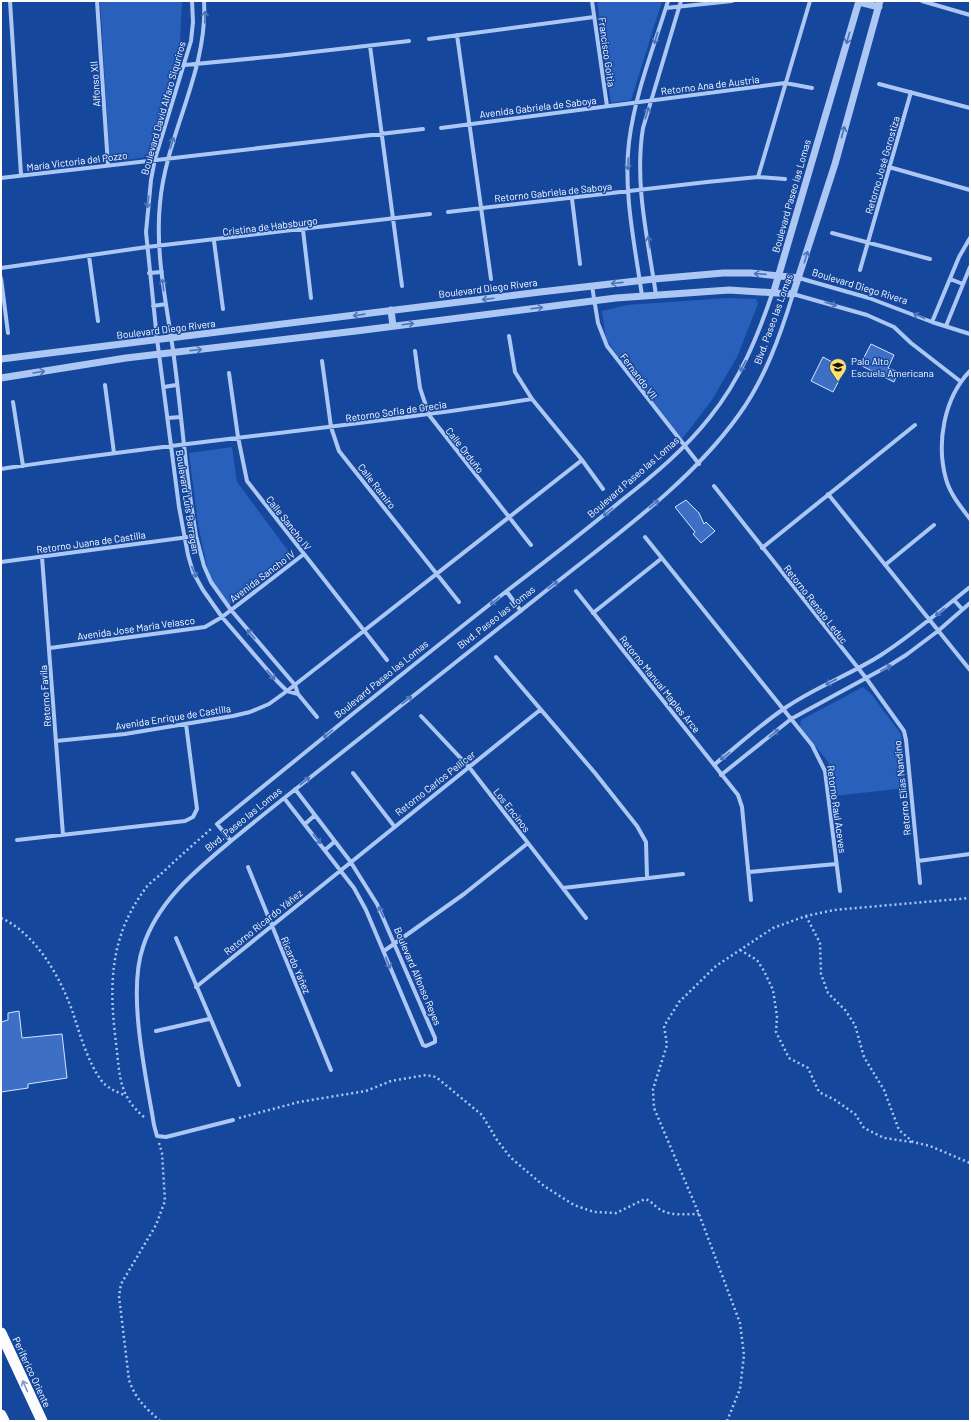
<svg xmlns="http://www.w3.org/2000/svg" width="971" height="1422" viewBox="0 0 971 1422" font-family="Barlow,sans-serif">
<rect width="100%" height="100%" fill="#15479d"/>
<!-- green -->
<path fill="#2860bb" d="M100 1H182L180 43 147 157 110 162Z
M597 1H662L631 100 611 103Z
M727 298 756 299 758 304 737 357 712 400 682 439 650 401 606 339 602 311 627 305Z
M232 447 237 482 292 556 229 605 212 582 207 567 198 524 189 453Z
M863 687 871 694 901 734 906 788 834 796 829 763 800 727 801 720Z"/>
<!-- building -->
<path fill="#3d70c4" stroke="#d4e4fd" d="M871 344 894 355 888 368 898 372 894 382 860 365Z
M823 357 845 369 833 392 811 381Z
M686 500 699 513 704 524 706 522 715 531 701 543 693 534 695 532 675 507Z
M19 1011 22 1038 62 1034 67 1078 28 1084V1088L1 1092V1022L8 1020V1013Z"/>
<g fill="none" stroke-linecap="round" stroke-linejoin="round">
<!-- path -->
<path stroke="#acc7f3" stroke-width="2.5" stroke-dasharray="2 3" stroke-linecap="butt" d="M806 916 820 943 821 974 828 993 845 1010 855 1025 864 1057 884 1090 899 1130 913 1142 930 1146 970 1163
M1 918C37 934 62 980 74 1016 80 1035 89 1064 101 1080 107 1088 115 1091 124 1095
M740 950 757 960 764 971 773 990 777 1016 776 1032 789 1058 808 1068 819 1092 835 1100 855 1114 864 1128 884 1138 912 1142
M144 1117C118 1095 120 1075 116 1043 109 986 109 938 145 889 149 883 157 878 162 873 179 857 195 843 212 828
M239 1118 299 1102 366 1091 391 1081 426 1075 436 1077 482 1115 497 1140 510 1157 544 1186 574 1205 594 1212 616 1213 645 1199C652 1201 655 1207 661 1210 671 1216 687 1214 699 1214
M159 1143 162 1153 165 1201 156 1225 121 1284 119 1296 129 1380C136 1400 145 1407 160 1421
M727 1421 740 1389 744 1355 740 1323 699 1214 654 1108 653 1089 667 1045 664 1026 679 1002 716 966 773 928 806 916 834 910 970 898"/>
<!-- minor -->
<path stroke="#acc7f3" stroke-width="4" d="M10 1 21 175
M97 1 108 165
M192 1 193 22 191 41 155 159 151 180 146 232 157 339 179 507 188 555 193 572 203 590 222 617 277 681 287 691 298 694 317 717
M204 1C208 72 166 134 160 203 155 252 166 301 173 350 180 401 184 452 191 503L196 536 204 566 211 582 231 610 295 685 298 694
M592 1 607 106
M922 1 970 15
M666 8 732 1
M457 35 491 279
M429 39 594 17
M370 46 402 286
M185 65 278 56 409 41
M879 84 970 108
M441 128 785 83 812 88
M889 167 970 190
M758 177 810 1
M1 178 423 129
M572 199 580 264
M448 212 707 182 758 177 785 179
M303 230 311 298
M832 233 930 259
M214 241 223 309
M89 256 98 321
M1 268 147 247 430 214
M860 270 911 92
M149 273 162 272
M1 278 8 333
M799 278 869 298 932 322 970 334
M950 279 963 284
M592 286 598 323 607 346 699 464
M656 295C648 240 634 183 643 128L681 1
M642 296C635 246 623 192 629 142 635 93 654 47 668 1
M153 306 166 304
M932 322 959 257 970 238
M946 326 970 267
M509 336 515 372 532 399
M415 351 420 388 429 415 531 545
M322 361 331 427 339 451 459 602
M970 371C944 398 936 443 946 479 950 494 961 507 970 519
M229 373 238 437 247 481 387 660
M105 385 114 453
M164 387 176 385
M13 402 23 466
M168 418 180 417
M582 460 603 489
M1 469C178 442 356 427 532 399L582 460 287 691 269 704 250 712 233 716 125 734 56 741
M714 486 866 678 904 731 906 740 920 883
M828 494 970 670
M645 537 812 745 825 771 840 891
M762 548 915 425
M42 557 63 835
M1 562 196 536
M885 565 934 525
M576 591 738 795 742 807 751 900
M507 592 521 611
M954 600 962 609
M593 613 662 558
M50 648 205 627 222 617 304 554
M496 657 595 773 637 826 646 842 647 877
M421 716 469 767 586 918
M714 765C737 746 760 725 785 708 815 687 850 675 881 655 912 635 941 610 970 587
M353 773 394 826
M721 775 791 719 890 665 906 655 938 631 970 603
M284 798 354 888 366 910 423 1045 426 1046 435 1042V1038L377 904 350 861 295 789
M305 824 314 816
M17 840 185 821 193 817 197 809 186 724
M231 841 217 824C314 745 410 667 508 590 546 561 585 531 622 500 654 475 685 449 710 417 740 380 758 336 773 291
M325 850 334 842
M918 861 970 854
M248 867 331 1070
M749 872 836 864
M563 888 683 874
M176 938 239 1085
M384 951 464 894 528 843
M196 987 540 710
M156 1031 209 1019
M233 1120 166 1137 157 1136 154 1125C146 1076 127 993 143 947 158 901 195 871 231 841 253 823 275 805 297 788 382 721 467 653 552 586 617 534 689 484 738 416 765 379 780 336 793 294L867 315 894 327 911 343 960 381"/>
<!-- tertiary -->
<path stroke="#acc7f3" stroke-width="7" d="M859 2 879 7
M774 291 859 1
M391 310 393 326
M1 359 540 292 654 279 723 273H751L799 278
M1 378 126 358 356 331 616 298 729 290 793 294 835 164 880 1"/>
<!-- trunk -->
<path stroke="#fcfcff" stroke-width="11" d="M1 1333 42 1421
M1 1415 4 1421"/>
</g>
<!-- one-way arrows -->
<defs><path id="oneway-shaft" d="M-6 0H5M1.5-3L5.5 0L1.5 3" fill="none" stroke-width="1.6" stroke-linecap="round" stroke-linejoin="round"/></defs>
<g stroke="#4a74bb">
<use href="#oneway-shaft" transform="translate(205 17) rotate(-89)"/>
<use href="#oneway-shaft" transform="translate(656 38) rotate(106)"/>
<use href="#oneway-shaft" transform="translate(848 38) rotate(106)"/>
<use href="#oneway-shaft" transform="translate(647 113) rotate(-74)"/>
<use href="#oneway-shaft" transform="translate(843 132) rotate(-75)"/>
<use href="#oneway-shaft" transform="translate(172 143) rotate(-73)"/>
<use href="#oneway-shaft" transform="translate(628 164) rotate(92)"/>
<use href="#oneway-shaft" transform="translate(148 202) rotate(97)"/>
<use href="#oneway-shaft" transform="translate(649 242) rotate(-99)"/>
<use href="#oneway-shaft" transform="translate(806 257) rotate(-73)"/>
<use href="#oneway-shaft" transform="translate(760 274) rotate(-176)"/>
<use href="#oneway-shaft" transform="translate(617 283) rotate(174)"/>
<use href="#oneway-shaft" transform="translate(163 285) rotate(-97)"/>
<use href="#oneway-shaft" transform="translate(488 299) rotate(173)"/>
<use href="#oneway-shaft" transform="translate(831 304) rotate(16)"/>
<use href="#oneway-shaft" transform="translate(537 308) rotate(-7)"/>
<use href="#oneway-shaft" transform="translate(359 315) rotate(172)"/>
<use href="#oneway-shaft" transform="translate(919 316) rotate(-157)"/>
<use href="#oneway-shaft" transform="translate(408 324) rotate(-7)"/>
<use href="#oneway-shaft" transform="translate(196 350) rotate(-6)"/>
<use href="#oneway-shaft" transform="translate(743 366) rotate(119)"/>
<use href="#oneway-shaft" transform="translate(39 372) rotate(-9)"/>
<use href="#oneway-shaft" transform="translate(654 504) rotate(-40)"/>
<use href="#oneway-shaft" transform="translate(608 512) rotate(141)"/>
<use href="#oneway-shaft" transform="translate(194 572) rotate(67)"/>
<use href="#oneway-shaft" transform="translate(553 585) rotate(-38)"/>
<use href="#oneway-shaft" transform="translate(495 601) rotate(141)"/>
<use href="#oneway-shaft" transform="translate(940 612) rotate(141)"/>
<use href="#oneway-shaft" transform="translate(251 634) rotate(-130)"/>
<use href="#oneway-shaft" transform="translate(886 668) rotate(-29)"/>
<use href="#oneway-shaft" transform="translate(271 675) rotate(49)"/>
<use href="#oneway-shaft" transform="translate(831 682) rotate(153)"/>
<use href="#oneway-shaft" transform="translate(407 700) rotate(-38)"/>
<use href="#oneway-shaft" transform="translate(774 733) rotate(-39)"/>
<use href="#oneway-shaft" transform="translate(328 734) rotate(141)"/>
<use href="#oneway-shaft" transform="translate(725 756) rotate(142)"/>
<use href="#oneway-shaft" transform="translate(305 781) rotate(-38)"/>
<use href="#oneway-shaft" transform="translate(317 839) rotate(52)"/>
<use href="#oneway-shaft" transform="translate(381 912) rotate(-116)"/>
<use href="#oneway-shaft" transform="translate(388 963) rotate(68)"/>
</g>
<use stroke="#7d98c9" href="#oneway-shaft" transform="translate(25 1386) rotate(-114)"/>
<!-- icons -->
<defs>
<symbol id="school-pin" viewBox="-11 -11 22 30"><path d="M0 17L-7.5 6A9.5 9.5 0 1 1 7.5 6Z" fill="#ffdf6e" stroke="#15479d"/><path d="M0-5L7-2L0 1L-7-2ZM-4 1L0 2.5L4 1V4Q0 6-4 4Z" fill="#111"/></symbol>
</defs>
<g fill-rule="evenodd">
<use href="#school-pin" x="828" y="357" width="20" height="27"/>
</g>
<g text-anchor="middle" stroke-width="3" stroke-linejoin="round" paint-order="stroke">
<!-- street labels -->
<g font-size="10" fill="#fff" stroke="#15479d">
<text transform="translate(607 52) rotate(82)" y="4">Francisco Goitia</text>
<text transform="translate(95 84) rotate(-94)" y="4">Alfonso XII</text>
<text transform="translate(710 85) rotate(-7)" y="4">Retorno Ana de Austria</text>
<text transform="translate(538 107) rotate(-7)" y="4">Avenida Gabriela de Saboya</text>
<text transform="translate(163 108) rotate(-74)" y="4">Boulevard David Alfaro Siquriros</text>
<text transform="translate(77 161) rotate(-7)" y="4">María Victoria del Pozzo</text>
<text transform="translate(882 165) rotate(-74)" y="4">Retorno José Gorostiza</text>
<text transform="translate(553 192) rotate(-6)" y="4">Retorno Gabriela de Saboya</text>
<text transform="translate(791 196) rotate(-74)" y="4">Boulevard Paseo las Lomas</text>
<text transform="translate(270 226) rotate(-7)" y="4">Cristina de Habsburgo</text>
<text transform="translate(860 286) rotate(17)" y="4">Boulevard Diego Rivera</text>
<text transform="translate(488 288) rotate(-7)" y="4">Boulevard Diego Rivera</text>
<text transform="translate(773 319) rotate(-70)" y="4">Blvd. Paseo las Lomas</text>
<text transform="translate(166 329) rotate(-7)" y="4">Boulevard Diego Rivera</text>
<text transform="translate(639 376) rotate(53)" y="4">Fernando VII</text>
<text transform="translate(396 411) rotate(-8)" y="4">Retorno Sofia de Grecia</text>
<text transform="translate(465 450) rotate(52)" y="4">Calle Orduño</text>
<text transform="translate(633 477) rotate(-41)" y="4">Boulevard Paseo las Lomas</text>
<text transform="translate(377 486) rotate(52)" y="4">Calle Ramiro</text>
<text transform="translate(188 502) rotate(81)" y="4">Boulevard Luis Barragan</text>
<text transform="translate(289 523) rotate(52)" y="4">Calle Sancho IV</text>
<text transform="translate(91 542) rotate(-8)" y="4">Retorno Juana de Castilla</text>
<text transform="translate(262 576) rotate(-37)" y="4">Avenida Sancho IV</text>
<text transform="translate(816 604) rotate(52)" y="4">Retorno Renato Leduc</text>
<text transform="translate(496 617) rotate(-38)" y="4">Blvd. Paseo las Lomas</text>
<text transform="translate(136 628) rotate(-8)" y="4">Avenida Jose Maria Velasco</text>
<text transform="translate(381 679) rotate(-39)" y="4">Boulevard Paseo las Lomas</text>
<text transform="translate(660 684) rotate(51)" y="4">Retorno Manual Maples Arce</text>
<text transform="translate(45 696) rotate(-94)" y="4">Retorno Favila</text>
<text transform="translate(173 717) rotate(-9)" y="4">Avenida Enrique de Castilla</text>
<text transform="translate(435 783) rotate(-38)" y="4">Retorno Carlos Pellicer</text>
<text transform="translate(902 788) rotate(-96)" y="4">Retorno Elias Nandino</text>
<text transform="translate(837 809) rotate(82)" y="4">Retorno Raul Aceves</text>
<text transform="translate(512 810) rotate(52)" y="4">Los Encinos</text>
<text transform="translate(243 819) rotate(-39)" y="4">Blvd. Paseo las Lomas</text>
<text transform="translate(263 922) rotate(-39)" y="4">Retorno Ricardo Yáñez</text>
<text transform="translate(296 965) rotate(67)" y="4">Ricardo Yáñez</text>
<text transform="translate(418 976) rotate(67)" y="4">Boulevard Alfonso Reyes</text>
<text transform="translate(32 1372) rotate(65)" y="4">Periferico Oriente</text>
</g>
<!-- poi labels -->
<g font-size="10" fill="#fff" stroke="#15479d" text-anchor="start">
<text x="851" y="365">Palo Alto<tspan x="851" dy="12">Escuela Americana</tspan></text>
</g>
</g>
<!-- border -->
<rect width="971" height="1422" fill="none" stroke="#ffffff" stroke-width="4"/>
</svg>
